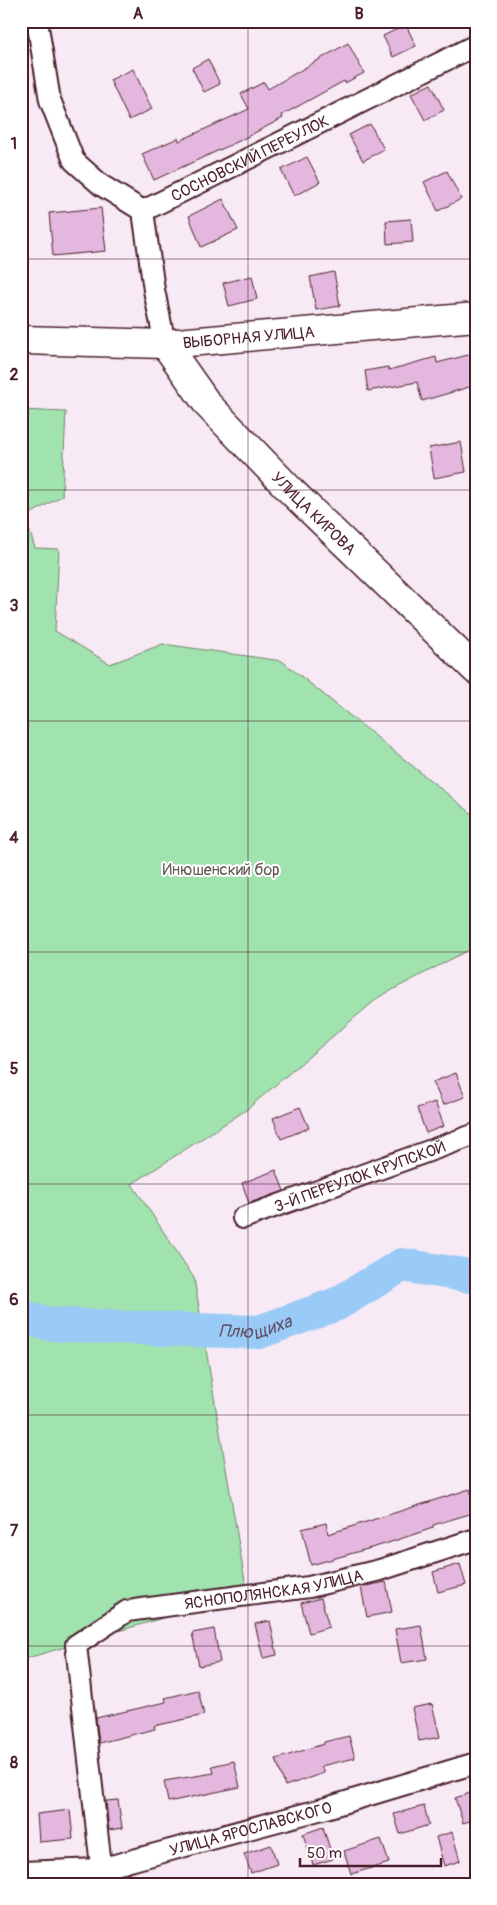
<svg xmlns="http://www.w3.org/2000/svg" width="497" height="1905" viewBox="0 0 497 1905" font-family="Pangolin,sans-serif">
<rect width="100%" height="100%" fill="#f7eaf5"/>
<filter id="ink" filterUnits="userSpaceOnUse"><feTurbulence type="fractalNoise" baseFrequency=".02" numOctaves="2"/><feDisplacementMap in="SourceGraphic" scale="10" xChannelSelector="R" yChannelSelector="G"/><feConvolveMatrix kernelMatrix="1 2 1 2 8 2 1 2 1" color-interpolation-filters="sRGB"/></filter>
<g filter="url(#ink)">
<!-- green -->
<path fill="#a0e3ae" stroke="#75816c" d="M21 410 66 412 62 496 25 517 35 548 59 549 55 631 110 664 163 644 282 661 476 817V946L379 997 246 1110 132 1184 194 1278 247 1593 21 1660Z"/>
<g fill="none" stroke-linecap="round" stroke-linejoin="round">
<!-- river -->
<path stroke="#9acaf6" stroke-width="34" id="s1" d="M21 1316 48 1324 162 1329 259 1332 337 1304 402 1265 476 1277"/>
</g>
<!-- building -->
<path fill="#e4b8de" stroke="#4a1f2b" d="M406 25 416 46 393 57 383 36Z
M348 43 364 73 345 83 344 81 282 115 283 118 239 141 154 180 142 154 178 138 179 141 249 109 241 94 264 82 268 89Z
M208 59 220 84 204 92 192 68Z
M133 69 152 109 129 120 110 80Z
M431 84 444 110 425 120 411 94Z
M370 124 384 149 363 161 349 135Z
M307 157 320 182 294 196 281 170Z
M447 171 461 199 438 211 424 182Z
M223 199 238 230 201 247 189 216Z
M101 208 106 251 53 256 49 213Z
M411 219 413 242 387 244 386 221Z
M334 272 340 306 316 310 310 277Z
M252 276 257 299 229 306 223 283Z
M476 353V385L422 401 417 382 368 391 365 371 388 367 389 370 436 357 437 363Z
M461 442 466 472 434 478 429 448Z
M456 1073 465 1097 443 1105 433 1082Z
M435 1102 444 1126 426 1133 417 1108Z
M300 1107 309 1128 281 1139 273 1118Z
M276 1170 284 1191 249 1203 242 1183Z
M470 1489 476 1512 433 1525V1528L385 1544 311 1565 302 1529 326 1523 328 1534Z
M460 1564 466 1585 438 1592 433 1572Z
M386 1582 392 1612 367 1617 361 1587Z
M321 1598 329 1627 309 1633 301 1603Z
M270 1621 277 1655 263 1658 255 1624Z
M421 1625 427 1659 401 1663 395 1629Z
M214 1629 220 1662 199 1666 192 1633Z
M198 1690 204 1715 154 1726 155 1729 99 1743 96 1718 166 1702 165 1698Z
M432 1704 440 1737 419 1741 412 1708Z
M349 1736 355 1758 321 1766 324 1773 285 1786 276 1759 324 1744V1742Z
M234 1761 240 1787 168 1802 164 1781 214 1773 212 1766Z
M476 1791V1819L463 1823 455 1798Z
M118 1800 122 1828 109 1830 106 1801Z
M424 1806 429 1825 400 1834 394 1814Z
M70 1810 73 1839 39 1842 37 1814Z
M323 1827 333 1859 313 1865 303 1834Z
M452 1832 460 1861 444 1866 436 1837Z
M381 1839 389 1863 351 1874 344 1851Z
M271 1845 277 1864 251 1873 244 1854Z"/>
<g fill="none" stroke-linecap="round" stroke-linejoin="round">
<defs>
<g id="minor">
<path d="M37 21 50 100 74 161 101 185 143 211"/>
<path id="s2" d="M165 344 154 290 143 211 476 45"/>
<path id="s3" d="M243 1218 476 1134"/>
<path id="s4" d="M21 1872 100 1869 326 1808 476 1763"/>
<path id="s5" d="M103 1884 76 1645 127 1611 309 1587 380 1570 476 1539"/>
</g>
<g id="secondary">
<path id="s6" d="M21 340 165 344 476 317"/>
<path id="s7" d="M165 344 208 405 292 492 476 670"/>
</g>
</defs>
<!-- minor casing -->
<use href="#minor" stroke="#4a1f2b" stroke-width="24"/>
<!-- secondary casing -->
<use href="#secondary" stroke="#4a1f2b" stroke-width="31"/>
<!-- minor -->
<use href="#minor" stroke="#fff" stroke-width="20"/>
<!-- secondary -->
<use href="#secondary" stroke="#fff" stroke-width="28"/>
</g>
</g>
<!-- grid -->
<path fill="none" stroke="#4a1f2b" stroke-width="1" stroke-opacity="0.55" d="M248 21V1884M21 259H476M21 490H476M21 721H476M21 952H476M21 1184H476M21 1415H476M21 1646H476"/>
<g text-anchor="middle" stroke-width="4" stroke-linejoin="round" paint-order="stroke">
<!-- street labels -->
<g font-size="16" fill="#4a1f2b" stroke="#fff">
<text dy="6" stroke="none"><textPath href="#s2" startOffset="254">СОСНОВСКИЙ ПЕРЕУЛОК</textPath></text>
<text dy="6" stroke="none"><textPath href="#s6" startOffset="228">ВЫБОРНАЯ УЛИЦА</textPath></text>
<text dy="6" stroke="none"><textPath href="#s7" startOffset="226">УЛИЦА КИРОВА</textPath></text>
<text dy="6" stroke="none"><textPath href="#s3" startOffset="124">3-Й ПЕРЕУЛОК КРУПСКОЙ</textPath></text>
<text dy="6" stroke="none"><textPath href="#s5" startOffset="450">ЯСНОПОЛЯНСКАЯ УЛИЦА</textPath></text>
<text dy="6" stroke="none"><textPath href="#s4" startOffset="235">УЛИЦА ЯРОСЛАВСКОГО</textPath></text>
</g>
<!-- park labels -->
<g font-size="16" fill="#645a52" stroke="#fff">
<text x="221" y="875">Инюшенский бор</text>
</g>
<!-- water labels -->
<g font-size="18" font-style="italic" fill="#625268" stroke="#fff">
<text dy="6" stroke="none"><textPath href="#s1" startOffset="236">Плющиха</textPath></text>
</g>
</g>
<!-- margin -->
<rect width="497" height="1905" fill="none" stroke="#fff" stroke-width="55"/>
<!-- scale -->
<path d="M300 1858v8h141v-8" fill="none" stroke="#4a1f2b" stroke-width="2.5"/>
<text x="307" y="1858" font-size="15" fill="#4a1f2b" stroke="#ffffff" stroke-width="4" paint-order="stroke">50 m</text>
<rect x="28" y="28" width="442" height="1850" fill="none" stroke="#4a1f2b" stroke-width="2"/>
<g font-size="16" text-anchor="middle" font-weight="bold" fill="#4a1f2b">
<text x="138" y="19">A</text>
<text x="359" y="19">B</text>
<text x="14" y="149">1</text>
<text x="14" y="380">2</text>
<text x="14" y="611">3</text>
<text x="14" y="843">4</text>
<text x="14" y="1074">5</text>
<text x="14" y="1305">6</text>
<text x="14" y="1536">7</text>
<text x="14" y="1768">8</text>
</g>
</svg>
